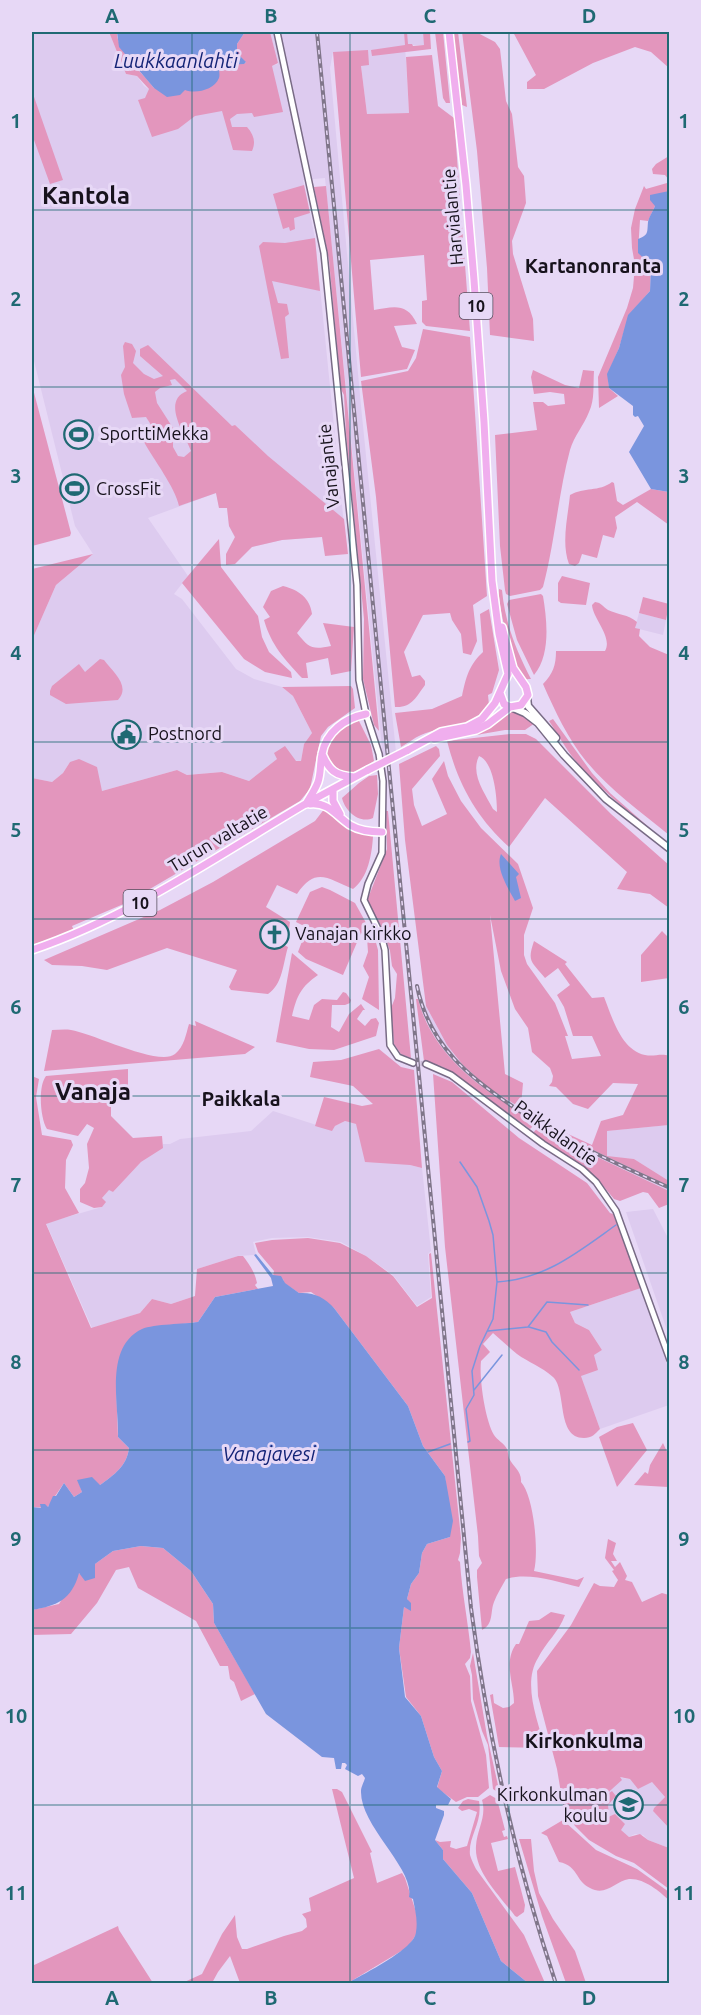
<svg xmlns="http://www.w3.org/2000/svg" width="701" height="2015" viewBox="0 0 701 2015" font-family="Ubuntu,sans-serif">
<rect width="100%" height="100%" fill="#e7d8f6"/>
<!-- built -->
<path fill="#ddcbef" d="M32 32H109L126 74 137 76 144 86 165 100 278 64 270 32H423L425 45H405L409 113 367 114 361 66 333 52 330 68 361 406 396 752 383 758 325 178 303 180 315 238 345 535 282 540 252 547 238 544 229 526 227 508H219L216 493 148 518 188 576 174 594 182 599 236 669 254 679 282 687 293 696 312 733 304 744 301 761 277 759 249 781 222 772 187 775 177 770 102 791 70 762 63 773 52 782 32 778V640L56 585 93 554 75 526 32 353Z
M639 613 666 620 663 635 635 628Z
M426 1006 447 1045 462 1064 478 1079 553 1130 574 1141 607 1156V1131L669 1125V1181L634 1159 609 1157 669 1186V1191L576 1147 479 1086 463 1073 446 1054 431 1031 421 1010Z
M273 1111 332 1130 335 1126 345 1121 356 1124 410 1165 422 1168 431 1251 428 1254 431 1297 417 1306 393 1275 366 1256 341 1242 308 1237 272 1238 253 1242 256 1254 254 1255 238 1256 194 1270 192 1297 171 1304 152 1299 140 1313 92 1328 46 1223 102 1207V1198L109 1189 113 1192 141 1162 162 1148 163 1144H170L180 1139 251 1131Z
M653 1209 669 1240V1336L626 1212Z
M641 1288 669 1370V1405L600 1429 581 1376 593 1355 602 1350 589 1330 575 1323 570 1312Z
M608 1764 622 1778 652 1782 665 1797 654 1808 653 1811 669 1828V1848L648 1840 643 1835 635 1834 629 1837 606 1818 609 1815 587 1786 592 1778 599 1774 603 1766Z"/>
<!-- green -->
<path fill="#e396bd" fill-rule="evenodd" d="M109 32H117C116 51 143 73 154 88L181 92 223 65 246 63 237 53V44L245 32H270L278 63 272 66 283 112 254 117 252 113 237 114 230 119 232 127H247C254 135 256 142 252 151L233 150 222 111 195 116 178 129 152 137 138 100 145 98 149 89 137 76 126 74Z
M404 32H407L408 44H412L413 46 424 45 423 32H430L431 49 372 56 371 50 405 45Z
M435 32H443L450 103H446L443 98Z
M453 32H458L467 107 462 105Z
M462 32H476L495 42 500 49 506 101 512 114 518 167 524 176 526 203 512 241 513 254 533 319 534 341 490 335 487 268 477 151Z
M513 32H669V68L651 52 635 47 593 63 544 89H527V82L536 75Z
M368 50 369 65 361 66 367 114 409 113 406 57 432 55 438 106 454 118 470 331 426 326 422 322V301L427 300 424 255 370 260 374 310C393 307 407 302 417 324L394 326 402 347 415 350 407 369 361 377 333 52Z
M32 91 63 180 50 184 34 140H32Z
M669 156V191L655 206 648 221 640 220 638 252 651 265 650 291 629 315 619 348 608 374 609 388 618 396 599 408 598 377 627 308 633 288 635 265 632 248 631 228 635 209 644 186 646 189 667 183 669 180 665 175 653 174 652 169 656 164Z
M304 185 310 213 294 218 295 229 290 231 289 227 283 229 273 194Z
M326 186 379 731 374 725 363 679 364 619 346 433 344 395 341 389 329 260 314 187Z
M315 238 320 291 272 281 278 303 287 304 289 314 285 317 289 358 281 359 259 246 263 242 285 243Z
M423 329 470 337 487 596 473 605 477 641 471 655 463 653 461 634 452 620 450 613 423 615 404 652 412 677 420 675 425 681V685C416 697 412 708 395 707L376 497 361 381 408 371 416 358Z
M125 342 132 344 136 351 133 363 144 374 154 379 163 376 140 356V349L148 345 232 426 235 425 268 456 344 519 348 554 325 556 322 537 282 540 252 547 235 564 226 565V554L235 537 229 526 227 508H219L216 493 179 506C175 487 154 460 144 442L153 428 146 417 132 418 124 394 121 375 125 367 123 346ZM175 379 187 391C161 401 185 434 191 451L184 457 178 456 173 447V428L157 403 155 392 160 388 172 385 170 380Z
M533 370 565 385 579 388 583 370 594 371C593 384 595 400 589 412 584 425 574 436 570 450 558 495 555 542 543 587L540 590 510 596 506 594 505 590 500 546 495 435 537 430 533 402H543L548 406 565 404 564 394 550 392 534 394 531 377Z
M32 385 71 533 70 536 32 546Z
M612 482 614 483 617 501 623 505 651 489 669 492V525L637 502 615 517 617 528 614 538 603 535 597 558 582 554 579 563 575 566 569 564C561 543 568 516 570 495 584 487 599 492 612 482Z
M219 539 221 567 258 616 262 637 269 652 291 672 292 678 265 672 244 659 182 583Z
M93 554 56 585 32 640V569Z
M562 576 590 583 586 605 561 603 558 601V583Z
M283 586C299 590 310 598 312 614L297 633C309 648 312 650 331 646L323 623 354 627 351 671 331 675 328 658 306 663 308 678H302C285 660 271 645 264 620L270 617 263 607 271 591Z
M499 589 502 590C505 623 516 650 531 679 527 679 526 680 523 677 513 667 497 603 499 589Z
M541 594 543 596C547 620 551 655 534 675L517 640 507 604 509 600Z
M643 597 669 604 666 620 639 613Z
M595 602C602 603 602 606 608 610 618 615 628 614 637 622L635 628 640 629 639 636 650 647 669 655V835C641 812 610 790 586 761 568 739 555 711 543 684 553 674 556 665 556 651H605C613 637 593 619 592 605Z
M489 609 499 670 492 693 488 695 489 705C476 729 444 725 421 735 414 738 408 743 401 747L395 713 432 709 462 696C466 677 469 665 483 652L480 614Z
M100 659 104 660C113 672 131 686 118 700L66 704 50 695V691L52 686 79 664 85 672Z
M351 686 353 689 355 708 328 727 321 736 310 789 300 801 126 903 72 926 74 931 32 945V778L52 782 63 773 70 762 79 759 97 767 102 791 177 770 187 775 222 772 249 781 277 759 274 753 285 746 296 761H301L304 744 312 733 293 696 282 687Z
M510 711 519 714 535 723 525 730H505L476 735 493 725Z
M553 719 592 773 610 793 669 845C636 818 603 793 575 760 565 748 558 734 549 721Z
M359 721 371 745 374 761C367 765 356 773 348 773 314 774 325 725 359 721Z
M510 734H526L536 739 611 814 669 865V908L650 894 617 889 627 872 545 798 509 847C476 817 458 784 447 741ZM479 756C494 762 497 797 497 812L493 809C485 793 470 774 479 756Z
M436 746 439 749 440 756 412 789 414 805 422 826 447 814 432 779 444 761 448 776 461 801 481 828 518 864 533 908 524 935V955L527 964 555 1003 568 1036H565L572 1059 601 1056 592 1036H573L564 1007 557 995 570 985 558 968 545 978C531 961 527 962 534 941L567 962 565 964 592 998 604 997C612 1017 621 1050 645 1055 654 1057 661 1053 669 1056V1125L607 1131V1156L634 1159 669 1181V1186L574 1141 487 1087 462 1064 447 1045 426 1006 405 840 399 764ZM490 915 501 971 515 1009 528 1028 532 1052 550 1068 553 1076 552 1082 549 1086 556 1087 573 1104 588 1109 613 1083 638 1084 623 1115 601 1121 592 1145 555 1128 521 1106 523 1083 505 1074Z
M377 775 378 794 373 818C359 824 345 811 342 798L359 783 369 776Z
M325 808 349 828 373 836C372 854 368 878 353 889 328 879 316 866 297 894L277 885 266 907 290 922 288 936 281 933 282 930 270 925 263 938 272 944 274 940 288 947C283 963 283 984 268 994L231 990 229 987 237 970 167 948 107 970 82 966 52 965 44 960 160 910 213 882 315 821Z
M386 811H388L411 1058 401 1054 394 1044 391 1008 395 998 397 974 392 966 390 951 381 926 367 901 387 849Z
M322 887 330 890 355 903 375 939 378 950 379 1010 362 999 369 977 363 966 368 952 367 938 361 933 343 975 306 959 298 952 304 936 300 934 304 926 296 922 310 892Z
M662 931 669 938V978L641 982V955Z
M292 953 318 975C301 987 297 995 292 1016L309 1020 314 1005 322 999 337 1000 343 992 346 993 351 1000 350 1003 345 1005H332L331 1027 339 1032 349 1014 361 1004 365 1010H363L357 1019 365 1026 371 1019 376 1018 379 1023 376 1036 334 1050 309 1049 276 1042Z
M416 999H418C434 1060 486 1091 536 1123L530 1129 455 1075 443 1067 424 1061Z
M195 1021 255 1047 245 1054 44 1071 52 1030C58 1030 65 1029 71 1030 92 1033 159 1067 175 1054 184 1047 186 1034 189 1024L196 1026Z
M379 1049 401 1067 414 1070 422 1168 410 1165 365 1162 356 1124 345 1121 335 1126 332 1131 315 1126 324 1097 362 1106 373 1104 353 1086 310 1077 313 1062 341 1060Z
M128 1069V1087L111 1089V1116L133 1138 162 1136 163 1148 141 1162 113 1192 109 1190 102 1198 106 1202 102 1207 94 1208 80 1202V1189L85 1183 89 1168 87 1144 94 1128 87 1124 78 1136 47 1129C40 1118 38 1086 46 1076Z
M433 1074 452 1082 519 1138 587 1183 610 1213 613 1214 641 1288 570 1312 575 1323 589 1330 602 1350 594 1355 598 1370 581 1376 600 1429C595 1434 592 1438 584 1438 556 1438 567 1390 553 1377 542 1367 528 1362 517 1354 509 1347 501 1340 493 1333L483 1344 490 1352 481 1361C479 1378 485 1420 494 1435 497 1440 504 1443 507 1449 508 1451 508 1455 509 1458 513 1467 522 1471 521 1482 534 1496 539 1553 534 1571L577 1580 584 1577 579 1587C557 1582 529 1572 506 1579 502 1586 497 1594 494 1602 490 1612 494 1624 482 1630L477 1577V1570L482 1563 479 1556 478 1536 445 1247Z
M32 1076 39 1079 36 1097 42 1135 71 1140 73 1145 66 1160 65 1188 79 1213 46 1224 91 1328 140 1313 152 1299 171 1304 195 1296 197 1269 238 1256H243C249 1264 255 1272 257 1283L255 1285 258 1289 215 1297 198 1322 144 1329 116 1384 118 1437 129 1448C127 1466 114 1475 100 1485L78 1480 82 1492 74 1497 64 1483 47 1508 32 1507Z
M539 1126 576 1147 669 1191V1204L659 1208 648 1193 643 1192 620 1201 614 1199 595 1176 533 1133Z
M308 1238 340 1243 366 1256 393 1276 417 1307 432 1298 429 1254 431 1253 461 1538 460 1553 458 1560 460 1562C462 1593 468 1621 471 1652L470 1658 465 1664 470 1676 471 1701 486 1755 489 1788 478 1797H467L456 1802 437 1788 442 1771 434 1757 421 1716 406 1697 399 1648 404 1607 411 1610 407 1599 411 1584 419 1573 422 1553 427 1544 450 1537 445 1476 423 1446 408 1406 334 1308 311 1292 299 1293 284 1283 283 1279 273 1276 274 1271 258 1252 255 1243 272 1240Z
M633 1423 647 1450 617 1487 599 1437 617 1427Z
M663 1443 669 1456V1490L668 1487 634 1485 645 1472 648 1474 650 1465Z
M608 1539 616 1543 613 1554 617 1561H611L615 1567 620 1562 627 1576 625 1580 632 1582 642 1602 662 1593 669 1595V1828L653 1811 654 1808 665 1797 652 1782 638 1789 630 1779 620 1777 622 1780 602 1798 612 1791 616 1796 608 1805 609 1815 606 1818 615 1814 625 1824 621 1830 629 1837 640 1834 648 1840 669 1848V1889L634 1863 616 1856 589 1840 575 1826 564 1811 557 1769 538 1696 537 1671 571 1625 594 1583 600 1586 614 1587 618 1580 612 1571 614 1570 605 1558Z
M141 1546 163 1548 191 1571 213 1604 214 1623 255 1694 241 1701 234 1682 230 1679 228 1666H220L196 1621 138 1588 129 1567 116 1570 97 1603 71 1634 32 1635V1610L59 1604 78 1573 81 1574 113 1551Z
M551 1612 565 1615C559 1632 546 1642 538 1658 522 1684 538 1721 545 1748L499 1747 490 1695 493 1694 494 1703 503 1708 509 1707 514 1703C514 1683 503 1663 516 1644H519L529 1621 539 1620Z
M473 1653 487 1736 500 1794 493 1789 488 1745 482 1731 473 1699 472 1675 470 1666Z
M332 1789H337L342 1792 372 1852 370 1853 377 1883 402 1873 405 1878 417 1915V1933L408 1947 348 1983H240L230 1956 218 1972 212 1983 180 1984 202 1974 222 1934 235 1915 237 1937 242 1949H247L284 1936 302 1931 307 1927 306 1919 302 1914 311 1911 309 1898 354 1878Z
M490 1795 497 1799 505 1830 502 1831 504 1837 507 1836 508 1839 491 1843 498 1871 515 1867 525 1905 524 1912 517 1917 515 1916C501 1897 474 1872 476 1846 477 1829 487 1817 482 1800Z
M468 1799 479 1801C483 1823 468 1836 470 1855 471 1859 474 1865 476 1869L524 1935 545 1983H528L501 1961 472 1893 443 1859V1850L435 1840 440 1842 451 1841 450 1847 456 1849 467 1846 477 1812 469 1809 462 1811 458 1808 463 1801Z
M563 1820 596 1850 637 1869 669 1892V1900C659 1891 644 1878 629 1879 615 1881 606 1897 590 1888 575 1881 579 1866 559 1862L547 1836 541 1833Z
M519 1839H531L534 1871 539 1893 553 1919 575 1951 586 1983H566L542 1916Z
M118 1926 119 1930 153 1983H32V1966Z"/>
<!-- water -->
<path fill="#7a95de" d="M117 32H245L237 44V53L246 62 244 64 223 65 219 68C219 71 220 75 219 78 214 90 196 94 185 90L180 95 167 97 154 88 119 47Z
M669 191V492L651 489 629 452 644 426 638 416 635 417 633 415V406L609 388 607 374 619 348 628 315 650 291 651 265 638 253V239C649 235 647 232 648 222 649 217 653 211 655 206L650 200V195Z
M501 854 519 874 516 877 521 898 515 901C508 888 495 868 501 854Z
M256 1254 273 1275 281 1276 285 1283 299 1293C314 1292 324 1297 334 1308L408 1406 423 1446 445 1476 453 1521 450 1537 427 1544 422 1553 419 1573 411 1584 407 1599 411 1603V1611L404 1607 399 1648 405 1697 421 1716 434 1757 442 1771 437 1787 451 1799 448 1805H436V1808L444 1811V1815L435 1840 443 1850V1859L472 1893 501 1961 528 1983H348C363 1974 415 1949 416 1932 418 1920 415 1910 413 1899L409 1897C415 1869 360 1826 361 1791 361 1787 364 1782 365 1778L362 1774 358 1776 345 1769 347 1765 345 1763H342L341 1769H336L334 1758 322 1757 266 1714 214 1623 213 1604 191 1571 163 1548 141 1546 113 1551 95 1564V1578L85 1581 79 1573C72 1600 56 1606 32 1610V1507L41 1508 40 1504H45L48 1507 53 1496H56L64 1483 74 1497 82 1492 77 1480 92 1477 100 1485C114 1475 127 1466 129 1448L118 1437C119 1404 104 1347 142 1329 154 1324 185 1324 198 1322L215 1297 273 1286 271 1278 254 1255Z"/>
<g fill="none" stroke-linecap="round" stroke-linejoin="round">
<!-- stream -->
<path stroke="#7a95de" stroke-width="1.5" d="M460 1162 477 1187 489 1221 493 1235 497 1282 493 1319 480 1346 472 1371 474 1395 466 1409 470 1441 468 1442
M497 1282C546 1279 578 1252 616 1225
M529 1327 546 1332 552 1342 579 1370
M488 1331 528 1327 547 1302 588 1305
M474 1390 502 1355
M428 1452 450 1444"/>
<!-- tertiary-tunnel -->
<path stroke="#c8bad5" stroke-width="5" stroke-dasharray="5 2.5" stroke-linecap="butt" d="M413 1063 426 1064"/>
<defs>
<path id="tertiary" d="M277 32 324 253 357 585 359 680 366 714 379 754 383 781 382 853 368 884 364 900 381 935 385 950 390 1045 398 1057 413 1063
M426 1064 451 1075 543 1144 582 1169 596 1182 616 1211 670 1360"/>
<path id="secondary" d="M527 697 528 706 556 738
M511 707 525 713 538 723 564 755 606 799 670 849"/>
<path id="trunk" d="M500 693 504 704 510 707 521 705 528 695 526 687 513 668 502 627
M434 739 476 730 488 724 510 707
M408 750 441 732 467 727 482 719 495 703 508 674 499 634 492 581 484 422 474 280 466 185 449 32
M322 754C329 770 335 776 354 777
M333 789V801L340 814
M306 804C310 797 315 790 318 782 321 773 320 763 322 754 326 732 345 718 366 714
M310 804C329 802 336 816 350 825 360 831 371 832 382 832
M32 950C132 916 217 856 307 803 327 792 348 781 368 770"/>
</defs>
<!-- tertiary casing -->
<use href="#tertiary" stroke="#786b85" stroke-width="8"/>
<!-- secondary casing -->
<use href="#secondary" stroke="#786b85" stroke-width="9"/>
<!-- trunk casing -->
<use href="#trunk" stroke="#fff" stroke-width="10"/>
<!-- tertiary -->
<use href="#tertiary" stroke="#fff" stroke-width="5"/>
<!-- secondary -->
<use href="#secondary" stroke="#fff" stroke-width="6"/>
<!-- trunk -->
<use href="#trunk" stroke="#f0aeee" stroke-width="7"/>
<defs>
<path id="rail" d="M317 32 471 1608C488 1736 515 1861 556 1984
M417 986C429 1046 470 1078 518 1110 566 1141 617 1164 670 1188"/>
</defs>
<!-- rail casing -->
<use href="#rail" stroke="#80768a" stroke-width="4"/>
<!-- rail -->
<use href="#rail" stroke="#e7d8f6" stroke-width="1.5" stroke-dasharray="4.5" stroke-linecap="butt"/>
<defs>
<path id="trunk-bridge" d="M368 770 408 750"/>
</defs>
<!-- trunk-bridge casing -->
<use href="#trunk-bridge" stroke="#fff" stroke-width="10" stroke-linecap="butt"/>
<!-- trunk-bridge -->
<use href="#trunk-bridge" stroke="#f0aeee" stroke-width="7"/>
</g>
<!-- grid -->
<path fill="none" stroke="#1f6973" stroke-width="1.5" stroke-opacity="0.55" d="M192 32V1984M350 32V1984M509 32V1984M32 210H670M32 387H670M32 565H670M32 742H670M32 919H670M32 1096H670M32 1273H670M32 1450H670M32 1628H670M32 1805H670"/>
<!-- icons -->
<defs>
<symbol id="stadium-ring" viewBox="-11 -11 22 22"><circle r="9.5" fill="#e7d8f6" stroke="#1f6973" stroke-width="1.5"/><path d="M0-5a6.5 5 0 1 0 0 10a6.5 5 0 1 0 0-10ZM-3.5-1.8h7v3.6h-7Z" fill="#1f6973"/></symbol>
<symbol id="civic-ring" viewBox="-11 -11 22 22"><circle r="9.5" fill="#e7d8f6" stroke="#1f6973" stroke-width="1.5"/><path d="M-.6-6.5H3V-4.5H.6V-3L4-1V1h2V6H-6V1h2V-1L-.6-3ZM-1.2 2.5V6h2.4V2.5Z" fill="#1f6973"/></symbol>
<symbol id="church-ring" viewBox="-11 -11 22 22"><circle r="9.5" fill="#e7d8f6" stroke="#1f6973" stroke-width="1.5"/><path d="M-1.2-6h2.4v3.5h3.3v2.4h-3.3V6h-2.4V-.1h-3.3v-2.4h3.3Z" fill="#1f6973"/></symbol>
<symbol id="school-ring" viewBox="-11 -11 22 22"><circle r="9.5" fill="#e7d8f6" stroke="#1f6973" stroke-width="1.5"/><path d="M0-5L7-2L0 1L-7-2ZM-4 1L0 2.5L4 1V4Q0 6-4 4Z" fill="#1f6973"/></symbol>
</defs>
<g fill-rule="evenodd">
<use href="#stadium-ring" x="62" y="418" width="33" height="33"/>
<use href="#stadium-ring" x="58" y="472" width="33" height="33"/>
<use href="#civic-ring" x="110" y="718" width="33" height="33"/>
<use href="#church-ring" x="258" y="918" width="33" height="33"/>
<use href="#school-ring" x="612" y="1788" width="33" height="33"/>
</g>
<g text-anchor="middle" stroke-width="6" stroke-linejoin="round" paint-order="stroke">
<!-- shield labels -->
<g fill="#e7d8f6" stroke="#554d5d" stroke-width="1.5">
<rect x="459.5" y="293" width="33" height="26" rx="4.5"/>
<rect x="123.5" y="890" width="33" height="26" rx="4.5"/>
</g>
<g font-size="16" font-weight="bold" fill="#17121c">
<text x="476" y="312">10</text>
<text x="140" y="909">10</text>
</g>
<!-- street labels -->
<g font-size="18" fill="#17121c" stroke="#e7d8f6">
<text transform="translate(453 217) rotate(-95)" y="6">Harvialantie</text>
<text transform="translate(329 466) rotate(-96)" y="6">Vanajantie</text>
<text transform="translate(218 839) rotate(-31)" y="6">Turun valtatie</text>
<text transform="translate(556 1133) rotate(36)" y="6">Paikkalantie</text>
</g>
<!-- poi labels -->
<g font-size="18" fill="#17121c" stroke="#e7d8f6" text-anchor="start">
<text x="100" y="440">SporttiMekka</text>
<text x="96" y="495">CrossFit</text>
<text x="148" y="740">Postnord</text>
<text x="295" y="940">Vanajan kirkko</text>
<text x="608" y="1801" text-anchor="end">Kirkonkulman<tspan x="608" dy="21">koulu</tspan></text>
</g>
<!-- water labels -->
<g font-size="20" font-style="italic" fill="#132376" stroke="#e7d8f6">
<text x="176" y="68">Luukkaanlahti</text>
<text x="269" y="1461">Vanajavesi</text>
</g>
<!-- neighbourhood labels -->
<g font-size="20" font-weight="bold" fill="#17121c" stroke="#e7d8f6">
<text x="593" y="273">Kartanonranta</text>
<text x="241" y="1106">Paikkala</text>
<text x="584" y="1748">Kirkonkulma</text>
</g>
<!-- district labels -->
<g font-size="24" font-weight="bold" fill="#17121c" stroke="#e7d8f6">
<text x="86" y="204">Kantola</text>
<text x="93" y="1100">Vanaja</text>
</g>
</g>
<!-- border -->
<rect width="701" height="2015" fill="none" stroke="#e7d8f6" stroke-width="66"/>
<rect x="33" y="33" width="635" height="1949" fill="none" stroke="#1f6973" stroke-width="2"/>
<g font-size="20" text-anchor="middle" font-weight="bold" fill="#1f6973">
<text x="112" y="23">A</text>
<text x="271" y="23">B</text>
<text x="430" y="23">C</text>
<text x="589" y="23">D</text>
<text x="16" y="128">1</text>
<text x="684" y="128">1</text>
<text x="16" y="306">2</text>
<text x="684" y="306">2</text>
<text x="16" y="483">3</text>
<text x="684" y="483">3</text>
<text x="16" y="660">4</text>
<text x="684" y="660">4</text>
<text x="16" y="837">5</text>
<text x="684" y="837">5</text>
<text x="16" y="1014">6</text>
<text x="684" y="1014">6</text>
<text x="16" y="1192">7</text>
<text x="684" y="1192">7</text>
<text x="16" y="1369">8</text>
<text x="684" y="1369">8</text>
<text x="16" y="1546">9</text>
<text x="684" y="1546">9</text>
<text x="16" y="1723">10</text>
<text x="684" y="1723">10</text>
<text x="16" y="1900">11</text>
<text x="684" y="1900">11</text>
<text x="112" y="2005">A</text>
<text x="271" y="2005">B</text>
<text x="430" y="2005">C</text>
<text x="589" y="2005">D</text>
</g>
</svg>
